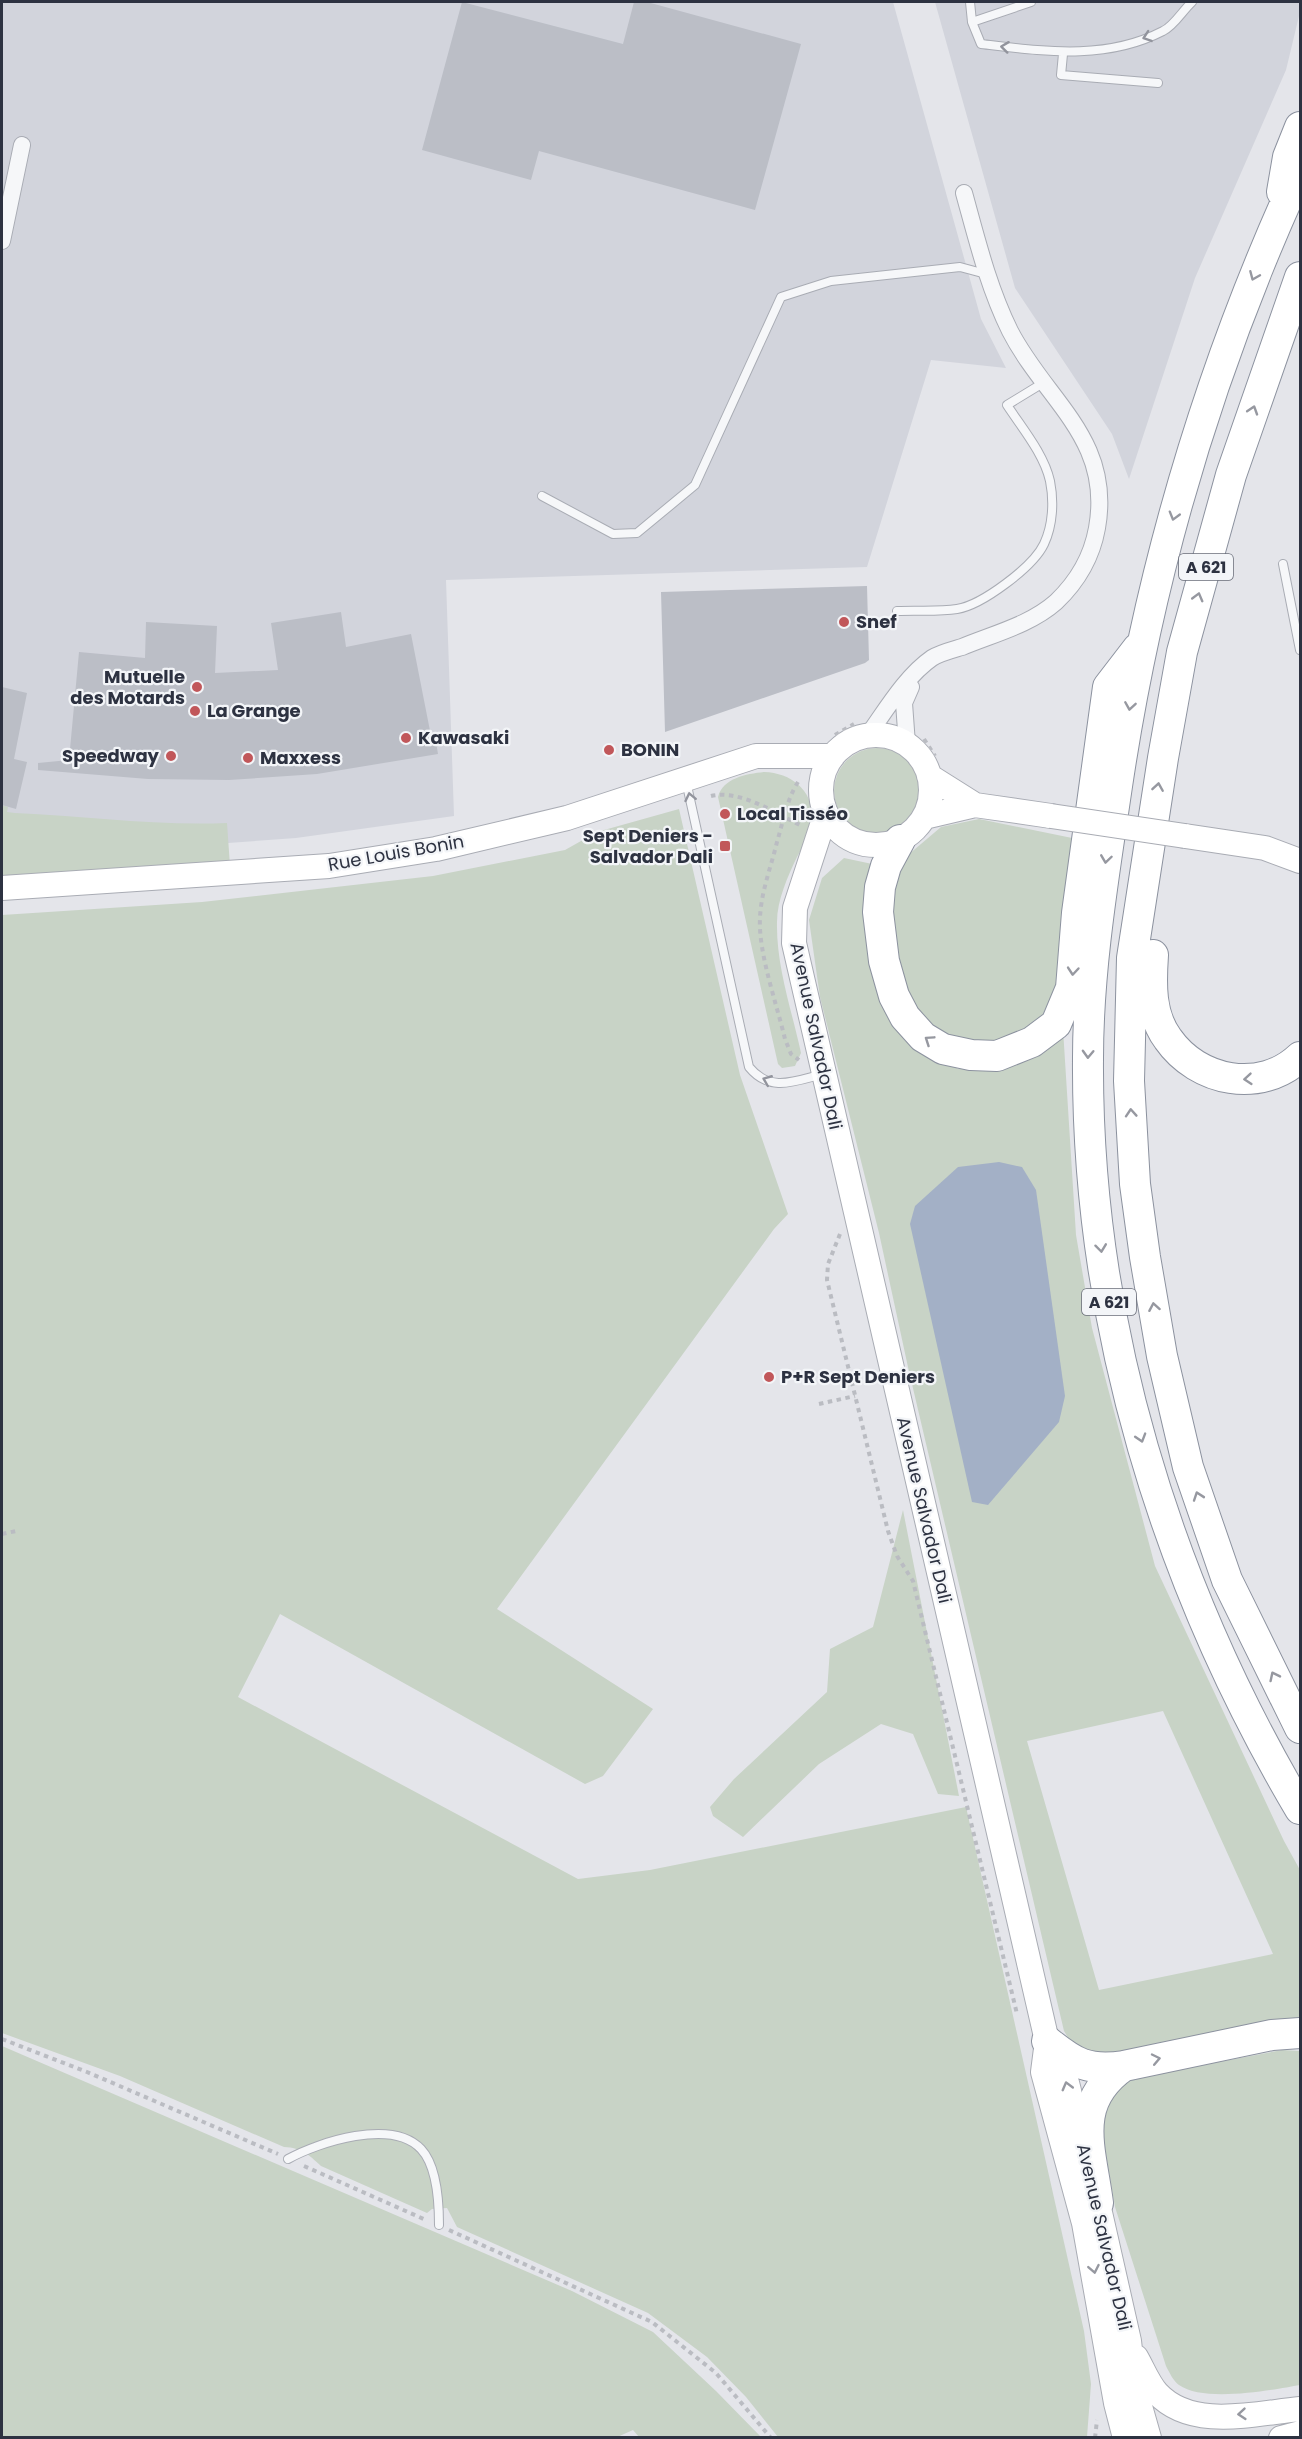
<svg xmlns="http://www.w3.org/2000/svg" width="1302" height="2439" viewBox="0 0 1302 2439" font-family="Poppins,sans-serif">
<rect width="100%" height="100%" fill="#e4e5ea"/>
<!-- built -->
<path fill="#d2d4dc" d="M2 2H893L981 319 1006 368 931 360 867 567 446 580 454 816 296 838 158 848 2 853Z
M935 2H1299V16L1286 70 1195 278 1129 479 1112 434 1015 288Z"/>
<!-- green -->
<path fill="#c8d3c6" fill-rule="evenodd" d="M834 791a43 43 0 1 1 86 0a43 43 0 1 1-86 0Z
M764 772C795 773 818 795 811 828 809 838 802 848 797 857 788 876 777 900 777 922 776 966 792 1011 801 1053L795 1066 782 1068 778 1064 718 797C723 778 746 774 764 772Z
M2 805 8 807 7 812 15 813C86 816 156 826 227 823L230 866 2 878Z
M679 809 740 1075 788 1214 774 1229 497 1609 653 1709 603 1776 585 1784 280 1614 238 1697 578 1879 650 1870 966 1807 1084 2331 1091 2384 1087 2437H778L746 2397 707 2357 648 2313 457 2227 447 2208 432 2209 427 2213 321 2166C308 2154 302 2148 284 2147L120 2076 2 2033V915L202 902 433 876 565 850 597 832Z
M979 819 1077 839 1061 965 1054 993 1042 1016 1027 1029 1002 1043 977 1046 929 1028 912 1005 902 980 889 877 908 855 941 827Z
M844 858 877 865 903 1034 958 1069 1015 1065 1063 1029 1076 1235 1092 1328 1155 1566 1284 1841 1300 1870V2017L1097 2057 1075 2049 1064 2031 908 1367 879 1233 820 997 809 920 822 878ZM1163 1711 1273 1954 1099 1990 1027 1741Z
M903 1510 959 1796 938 1794 913 1734 881 1724 819 1764 743 1837 713 1816 710 1807 734 1779 827 1692 830 1649 873 1627Z
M2 2046 572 2291 653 2332 716 2391 761 2437H639L633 2430 615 2438 2 2437Z
M1282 2050 1300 2051V2385C1272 2390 1204 2403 1179 2385 1174 2382 1169 2372 1166 2366L1115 2207 1101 2125 1104 2109 1116 2087 1138 2077Z"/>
<!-- water -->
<path fill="#a3b0c6" d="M999 1162 1022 1167 1036 1190 1065 1396 1059 1422 988 1505 972 1502 910 1224 915 1206 958 1167Z"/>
<!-- building -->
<path fill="#bbbec6" d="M462 2 623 44 634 2H647L801 44 755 210 539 151 531 180 422 150Z
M867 586 869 660 865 663 665 732 661 592Z
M341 612 346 647 411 634 432 741 436 742 438 754 317 774 229 780 148 779 38 770V763L69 760 79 652 145 658 146 622 217 626 215 673 278 670 271 623Z
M2 687 27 693 14 759 27 762 16 809 2 805Z"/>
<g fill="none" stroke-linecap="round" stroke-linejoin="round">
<defs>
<path id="lane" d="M970 2 972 22 981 44C1043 51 1105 61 1163 31 1174 26 1183 10 1192 2
M972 22 1031 2
M1063 54 1061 75 1158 83
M542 496 613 534 637 533 695 485 781 297 831 281 960 267 986 274
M1283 564 1300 650
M897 611C917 610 938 612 957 609 982 605 1033 567 1044 544 1053 525 1054 501 1050 481 1044 454 1022 428 1007 405L1043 383
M686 781 749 1067C770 1093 795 1081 823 1074
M288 2159C319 2142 392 2118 421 2149 437 2166 439 2203 439 2225"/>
<path id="street" d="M2 241 22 145
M868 735C886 710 906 676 932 658 940 653 952 650 962 647 993 634 1030 625 1056 602 1077 582 1092 556 1097 528 1113 439 1046 401 1010 331 988 286 977 240 964 193
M907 744 904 703 911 687"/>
<path id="secondary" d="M821 790a55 55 0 1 1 110 0a55 55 0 1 1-110 0Z
M929 776 975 805 1051 816
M826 813 795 908 794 943 1047 2041 1063 2067 1083 2147
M924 817 975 805
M1185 836 1265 848 1300 861
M2 888 329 866 436 849 567 818 756 756H833
M1047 2041 1043 2072 1084 2223 1116 2403 1125 2438
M1094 2186 1129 2341 1134 2385 1149 2438
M1136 2357C1143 2369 1148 2383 1157 2393 1192 2431 1256 2413 1300 2409
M1281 2438 1300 2433"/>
<path id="highway" d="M1300 171C1209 368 1149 571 1117 786 1104 875 1088 968 1088 1058 1086 1322 1166 1583 1300 1809
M1282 192 1288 157 1300 127
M1300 277 1231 475 1182 652 1163 758 1132 958 1129 1081 1135 1184 1145 1257 1162 1356 1188 1467 1227 1580 1300 1728
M900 840 886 866 880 887 878 912 884 961 894 996 905 1017 923 1037 943 1049 971 1055 997 1056 1032 1042 1056 1024 1071 988 1077 913 1108 687 1138 648
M1153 955C1151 984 1150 1015 1168 1039 1198 1082 1261 1094 1300 1057
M1047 2041C1075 2064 1088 2071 1124 2066
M1098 2203C1091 2148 1071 2103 1124 2066L1272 2035 1300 2033"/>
</defs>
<!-- lane casing -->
<use href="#lane" stroke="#a9acb4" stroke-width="10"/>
<!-- street casing -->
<use href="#street" stroke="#a9acb4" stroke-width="18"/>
<!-- secondary casing -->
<use href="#secondary" stroke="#a9acb4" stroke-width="26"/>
<!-- highway casing -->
<use href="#highway" stroke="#8c929f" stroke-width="32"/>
<!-- path -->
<path stroke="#babcc2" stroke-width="4" stroke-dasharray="4.5 4.5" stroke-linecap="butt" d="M835 735 854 724
M924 739 935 756
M798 782C787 799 783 822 777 842 771 867 761 892 760 918 758 952 777 1005 785 1039L791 1054 799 1060
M711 796C740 789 777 814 802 826
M840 1234 828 1264 827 1280 888 1531 897 1556 913 1581 1017 2014
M819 1404 855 1396
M2 1534 16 1531
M2 2039 87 2072 278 2154
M304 2166 426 2220
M449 2230 652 2322 716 2373 771 2438
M1095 2438 1097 2420"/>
<!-- lane -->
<use href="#lane" stroke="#f6f7f9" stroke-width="8"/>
<!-- street -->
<use href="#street" stroke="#f6f7f9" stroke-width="16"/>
<!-- secondary -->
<use href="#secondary" stroke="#fff" stroke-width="24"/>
<!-- highway -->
<use href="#highway" stroke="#fff" stroke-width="30"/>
<defs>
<path id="secondary-bridge" d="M1051 816 1185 836"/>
</defs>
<!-- secondary-bridge casing -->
<use href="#secondary-bridge" stroke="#a9acb4" stroke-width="26" stroke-linecap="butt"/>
<!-- secondary-bridge -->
<use href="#secondary-bridge" stroke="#fff" stroke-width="24"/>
</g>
<!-- one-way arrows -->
<defs><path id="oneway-chevron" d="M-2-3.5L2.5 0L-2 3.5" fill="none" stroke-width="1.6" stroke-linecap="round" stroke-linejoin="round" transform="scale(1.5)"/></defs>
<g stroke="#92949d">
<use href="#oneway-chevron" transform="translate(1147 37) rotate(161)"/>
<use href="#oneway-chevron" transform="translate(1005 47) rotate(-173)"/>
<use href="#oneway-chevron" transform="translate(690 797) rotate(-102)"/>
<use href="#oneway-chevron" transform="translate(767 1080) rotate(-158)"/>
</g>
<g stroke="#9698a0">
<use href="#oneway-chevron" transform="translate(1254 276) rotate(113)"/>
<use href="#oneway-chevron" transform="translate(1253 410) rotate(-72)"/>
<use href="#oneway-chevron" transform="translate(1174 516) rotate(106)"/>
<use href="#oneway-chevron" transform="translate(1198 597) rotate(-75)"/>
<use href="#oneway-chevron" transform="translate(1130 706) rotate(99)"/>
<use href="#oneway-chevron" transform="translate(1158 787) rotate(-81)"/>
<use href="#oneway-chevron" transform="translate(1106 859) rotate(98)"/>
<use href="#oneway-chevron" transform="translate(1073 971) rotate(95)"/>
<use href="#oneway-chevron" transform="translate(929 1040) rotate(-146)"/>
<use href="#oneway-chevron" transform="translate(1088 1054) rotate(92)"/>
<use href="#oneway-chevron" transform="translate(1248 1079) rotate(175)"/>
<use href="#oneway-chevron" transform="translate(1131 1113) rotate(-94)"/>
<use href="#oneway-chevron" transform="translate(1101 1248) rotate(83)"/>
<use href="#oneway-chevron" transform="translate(1154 1307) rotate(-100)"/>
<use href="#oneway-chevron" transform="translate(1141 1438) rotate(73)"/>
<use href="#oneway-chevron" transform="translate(1198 1496) rotate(-109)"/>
<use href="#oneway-chevron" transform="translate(1274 1676) rotate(-116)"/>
<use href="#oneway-chevron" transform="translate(1156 2059) rotate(-12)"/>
<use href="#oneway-chevron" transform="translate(1067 2086) rotate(-105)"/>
<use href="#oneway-chevron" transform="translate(1094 2269) rotate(79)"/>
<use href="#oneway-chevron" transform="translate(1242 2414) rotate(175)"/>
</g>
<!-- markers -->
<g fill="#c1575a" stroke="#f3f5f8" stroke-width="2">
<circle cx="844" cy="622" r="6"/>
<circle cx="197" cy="687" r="6"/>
<circle cx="195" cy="711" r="6"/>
<circle cx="406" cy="738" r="6"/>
<circle cx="609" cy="750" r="6"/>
<circle cx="171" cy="756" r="6"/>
<circle cx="248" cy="758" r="6"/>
<circle cx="725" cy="814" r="6"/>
<rect x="719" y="840" width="12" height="12" rx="3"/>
<circle cx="769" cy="1377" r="6"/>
</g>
<g text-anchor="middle" stroke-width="4.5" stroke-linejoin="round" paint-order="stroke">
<!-- shield labels -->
<g fill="#f3f5f8" stroke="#686c78" stroke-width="1.5">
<rect x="1179" y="554" width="54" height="26" rx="4.5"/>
<rect x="1082" y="1289" width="54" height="26" rx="4.5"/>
</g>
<g font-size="16" font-weight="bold" fill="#2d3241">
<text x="1206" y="573">A 621</text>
<text x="1109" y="1308">A 621</text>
</g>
<!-- poi labels -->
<g font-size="18" font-weight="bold" fill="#2d3241" stroke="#f3f5f8" text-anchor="start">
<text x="856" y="628">Snef</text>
<text x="185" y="683" text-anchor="end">Mutuelle<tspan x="185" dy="21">des Motards</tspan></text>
<text x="207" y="717">La Grange</text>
<text x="418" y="744">Kawasaki</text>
<text x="621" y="756">BONIN</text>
<text x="159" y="762" text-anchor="end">Speedway</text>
<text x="260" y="764">Maxxess</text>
<text x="737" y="820">Local Tisséo</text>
<text x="713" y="842" text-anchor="end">Sept Deniers -<tspan x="713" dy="21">Salvador Dali</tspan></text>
<text x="781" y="1383">P+R Sept Deniers</text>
</g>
<!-- street labels -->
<g font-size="18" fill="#2d3241" stroke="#f3f5f8">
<text transform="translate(396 853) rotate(-10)" y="6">Rue Louis Bonin</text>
<text transform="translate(816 1036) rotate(78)" y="6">Avenue Salvador Dali</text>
<text transform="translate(924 1510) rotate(77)" y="6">Avenue Salvador Dali</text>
<text transform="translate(1104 2237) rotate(77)" y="6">Avenue Salvador Dali</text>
</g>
</g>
<!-- border -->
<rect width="1302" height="2439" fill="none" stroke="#2d3241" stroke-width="6"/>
</svg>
